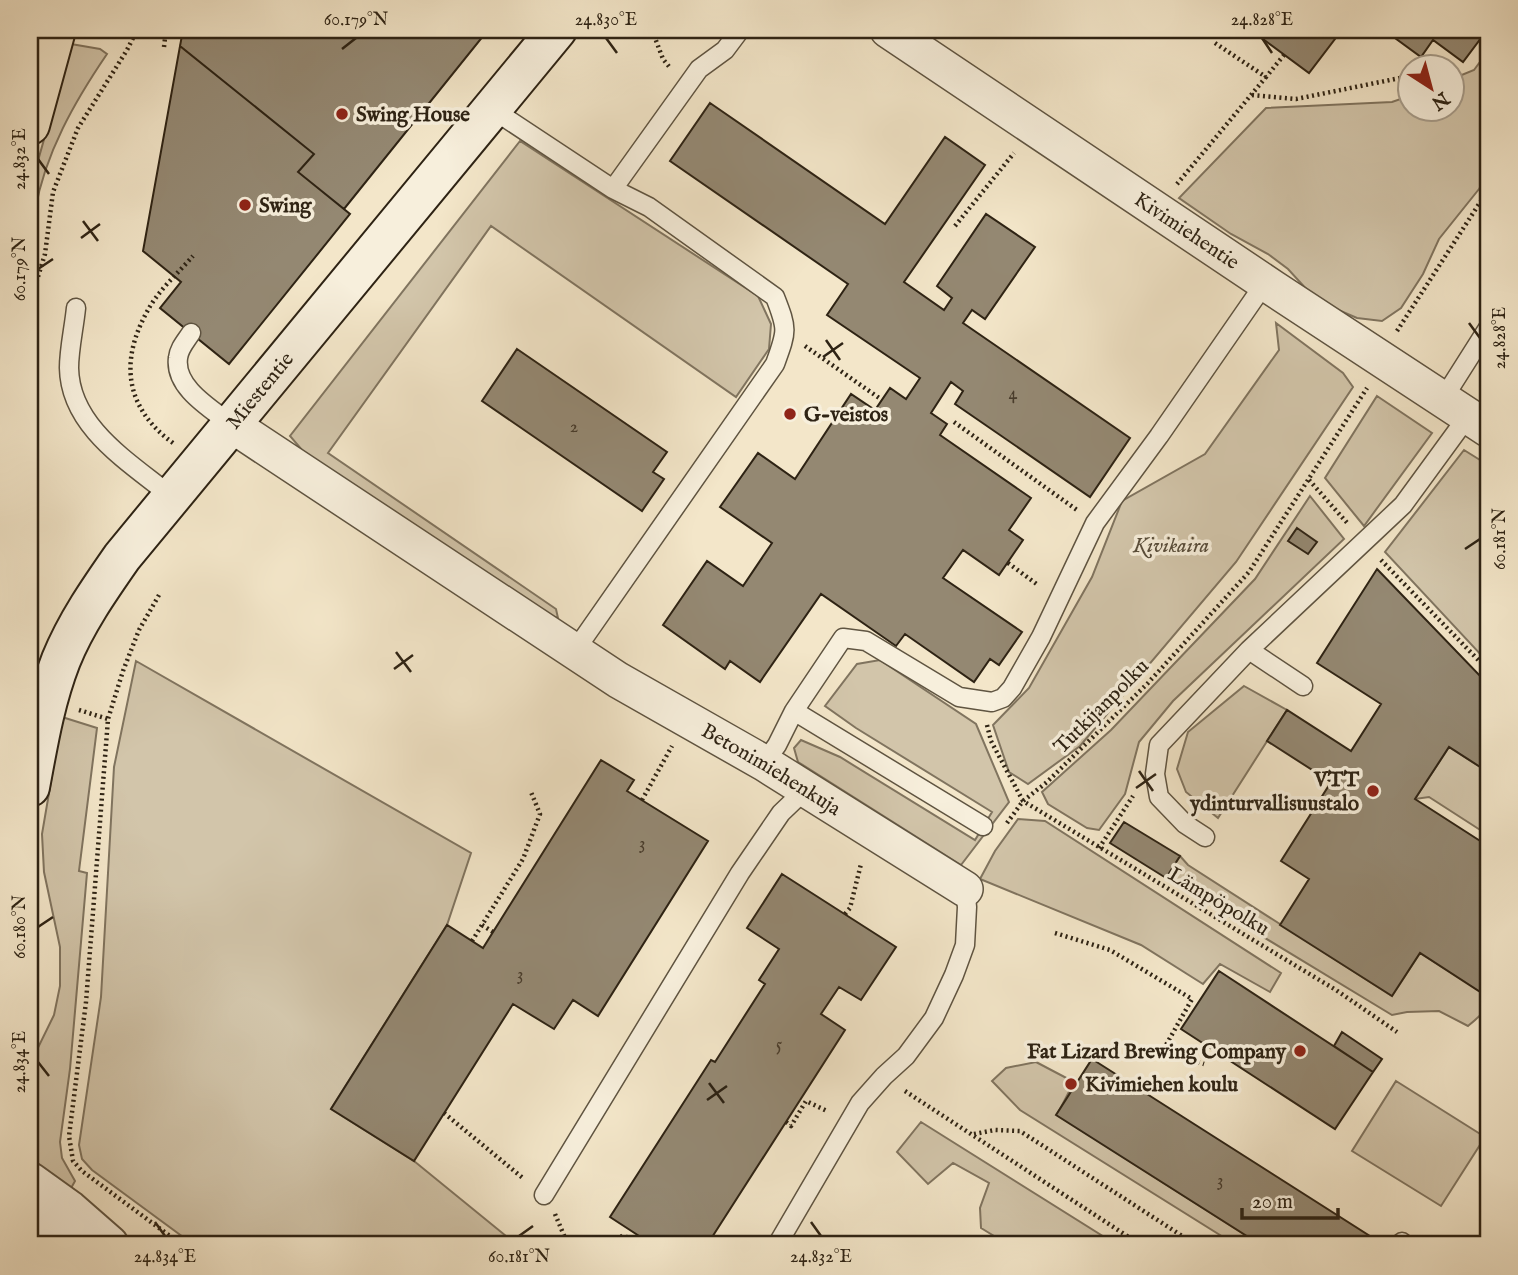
<svg xmlns="http://www.w3.org/2000/svg" width="1518" height="1275" viewBox="0 0 1518 1275" font-family="'IM FELL English',serif">
<rect width="100%" height="100%" fill="#f3e6c9"/>
<filter id="stains"><feTurbulence type="fractalNoise" baseFrequency=".00286" numOctaves="4"/><feColorMatrix values="0 0 0 0 .2 0 0 0 0 .09 0 0 0 0 .02 0 0 0 .5 -.17"/></filter>
<radialGradient id="worn" r=".72"><stop offset=".6" stop-color="#630" stop-opacity="0"/><stop offset="1" stop-color="#630" stop-opacity=".3"/></radialGradient>
<!-- green -->
<path fill="#d2c5aa" stroke="#80745f" stroke-width="2" d="M71 44 100 49 107 54C75 101 45 153 35 211L38 216 30 256V189Z
M1488 51V175L1479 189 1439 239 1423 274 1401 308 1382 321 1357 318 1336 309 1309 292 1288 269 1268 254 1231 234 1179 198 1266 108 1392 102 1409 96 1410 108H1452V79L1474 70Z
M520 141 758 296 771 324 769 349 736 397 491 226 328 453 556 609 558 618 547 615 314 464 290 436Z
M1276 323 1343 373 1353 387 1236 562 1080 746 1028 784 1009 772 993 725 1029 688 1092 577 1122 501 1205 454 1279 350Z
M1377 396 1432 433 1364 526 1325 478Z
M1464 450 1488 465V658L1482 656 1385 552Z
M1310 496 1344 539 1173 701 1139 742 1125 794 1099 830 1087 828 1048 804 1042 792 1111 730 1255 579Z
M880 660 976 724 1009 802 961 865 798 762 794 748 801 740 840 757 975 840 992 812 856 728 825 706 857 664Z
M136 661 471 853 447 925 331 1109 414 1161 517 1245H194L92 1170 82 1159 79 1145 101 997 114 767Z
M1244 686 1287 710 1218 818 1186 792 1177 769 1188 732Z
M62 717 97 728 79 871 87 873 70 1069 60 1142 62 1158 75 1181 70 1190 30 1160V1064L54 1015 60 986V947L44 872 42 834Z
M1449 747 1488 772V835L1429 797 1415 799Z
M1018 819 1045 821 1281 973 1270 992 1220 964 1203 984 1141 945 980 879 995 851Z
M1180 856 1188 865 1392 996 1420 953 1488 996C1488 1010 1479 1017 1468 1026L1439 1011 1407 1012 1392 1015 1166 878Z
M1036 1062 1074 1082 1057 1115 1261 1245H1236L1020 1110 992 1081 1006 1068Z
M1396 1081 1485 1137 1441 1206 1352 1151Z
M921 1122 1117 1245H1044L1033 1241 1004 1242 981 1228 980 1208 989 1183 953 1163 928 1184 897 1152Z"/>
<!-- building -->
<path fill="#948872" stroke="#2e2314" stroke-width="2" d="M183 30H488L344 209 298 172 314 154 180 46Z
M1254 30H1339L1341 31 1309 73 1252 31Z
M1384 30H1487L1463 62 1433 40 1421 57Z
M180 46 314 154 298 172 350 214 229 364 160 308 181 282 143 251Z
M710 103 885 224 945 137 985 165 904 282 944 310 952 298 937 286 986 214 1035 247 985 319 972 310 963 323 1130 438 1090 497 955 404 963 391 951 382 931 413 947 424 940 435 1031 498 1009 530 1023 540 999 575 963 550 943 578 1022 632 999 665 990 659 974 682 905 634 896 646 821 594 760 682 730 661 725 669 663 625 707 561 743 586 772 543 720 507 758 453 795 479 851 394 875 410 890 388 906 399 920 378 827 315 848 284 670 161Z
M517 349 667 452 653 472 664 479 642 511 482 401Z
M1297 528 1317 542 1308 554 1288 541Z
M1377 569 1482 678 1488 681V772L1449 747 1415 799 1488 846V990L1485 995 1420 953 1392 996 1280 925 1309 879 1281 861 1331 782 1267 741 1287 710 1351 751 1381 704 1317 663Z
M601 760 634 780 627 791 708 841 598 1016 573 1000 554 1029 513 1004 414 1161 331 1109 447 925 483 948Z
M1124 822 1180 856 1166 878 1110 843Z
M782 874 896 947 861 1000 839 987 821 1014 845 1030 707 1245H653L610 1217 711 1060 715 1062 765 984 759 980 779 949 747 928Z
M1219 971 1373 1072 1335 1129 1181 1029Z
M1342 1032 1382 1059 1373 1072 1334 1046Z
M1092 1059 1384 1245H1261L1056 1115Z"/>
<g fill="none" stroke-linecap="round" stroke-linejoin="round">
<defs>
<path id="service" d="M492 109 613 189 649 207 775 297C788 330 787 331 775 364L574 652
M613 189 699 69 725 50 740 30
M76 308C74 328 69 349 69 368 70 428 131 463 172 497
M191 333C186 341 179 348 178 358 174 388 212 409 232 425
M1443 399 1488 328
M1249 650 1303 686
M794 711 843 638 866 641 959 697 992 702 1003 698 1012 688 1041 637 1095 523 1159 436 1265 283
M764 763 777 745 794 711 983 826
M1205 837 1185 824 1159 797 1155 774 1159 745 1249 650 1403 505 1468 416
M544 1195 740 873 781 813 805 790
M777 1245 860 1103 884 1076 906 1056 934 1018 954 975 965 945 967 907 965 889
M1402 1245V1242"/>
<g id="minor">
<path id="s1" d="M888 30 1273 288 1488 429"/>
<path id="s2" d="M232 425 618 680 764 763 965 889"/>
</g>
<path id="tertiary" d="M30 1182 69 1210 109 1245
M30 1218 48 1239 59 1245"/>
<g id="secondary">
<path id="s3" d="M30 787C38 744 45 701 61 660 76 623 99 590 122 557L557 30"/>
</g>
<path id="primary" d="M30 125 56 30"/>
</defs>
<!-- service casing -->
<use href="#service" stroke="#5f5441" stroke-width="21"/>
<!-- minor casing -->
<use href="#minor" stroke="#5f5441" stroke-width="38"/>
<!-- tertiary casing -->
<use href="#tertiary" stroke="#5f5441" stroke-width="42"/>
<!-- secondary casing -->
<use href="#secondary" stroke="#2e2314" stroke-width="42"/>
<!-- primary casing -->
<use href="#primary" stroke="#2e2314" stroke-width="42"/>
<!-- path -->
<path stroke="#2e2314" stroke-width="4.5" stroke-dasharray="2 3.5" stroke-linecap="butt" d="M652 30 663 59 671 69
M1215 43 1266 77 1284 55
M164 47 166 30
M1252 95 1296 99 1410 76
M1177 184 1266 77
M955 226 1014 153
M30 303 45 254 53 192 78 128 127 50 137 30
M1397 331 1488 190
M805 346 882 400
M954 422 1077 510
M173 443C125 408 119 361 148 310 158 291 178 273 193 256
M1309 480 1349 525
M30 517V531
M1381 560 1488 670
M1008 563 1038 585
M159 595 139 630 123 671 108 719 86 1002 69 1136 73 1161 82 1171 182 1245
M79 710 108 719
M987 725 991 741 1023 801 1336 990 1397 1032
M642 800 672 746
M1007 823 1023 801 1047 782 1148 683 1249 572 1367 388
M1099 848 1133 796
M845 914 850 908 861 864
M493 932 482 925 523 859 540 814 531 792
M1055 933 1110 950 1192 999 1166 1045 1192 1060 1204 1064
M472 941 482 925
M905 1091 1141 1245
M444 1113 524 1179
M786 1122 791 1126 806 1101 827 1111
M974 1134 995 1130 1020 1131 1196 1245
M555 1214 568 1245
M568 1241 579 1245
M614 1245 623 1235 641 1245"/>
<!-- service -->
<use href="#service" stroke="#f7efdc" stroke-width="18"/>
<!-- minor -->
<use href="#minor" stroke="#f7efdc" stroke-width="35"/>
<!-- tertiary -->
<use href="#tertiary" stroke="#f7efdc" stroke-width="38"/>
<!-- secondary -->
<use href="#secondary" stroke="#f7efdc" stroke-width="38"/>
<!-- primary -->
<use href="#primary" stroke="#f3e6c9" stroke-width="38"/>
</g>
<!-- ticks -->
<path fill="none" stroke="#2e2314" stroke-width="2.5" d="M606 38 617 53M1262 38 1272 53M342 49 356 38M38 159 49 174M83 221 98 241M81 238 100 224M38 269 53 259M1469 323 1480 338M826 340 840 360M823 357 843 343M1465 549 1480 539M396 652 411 672M394 669 413 655M1139 771 1153 791M1136 788 1156 774M38 927 53 917M38 1062 49 1076M709 1083 724 1103M707 1100 727 1086M155 1222 165 1236M811 1222 821 1236M519 1236 533 1226"/>
<!-- markers -->
<g fill="#8f2418" stroke="#f7efdc" stroke-width="2.5">
<circle cx="342" cy="114" r="7"/>
<circle cx="245" cy="205" r="7"/>
<circle cx="790" cy="414" r="7"/>
<circle cx="1373" cy="791" r="7"/>
<circle cx="1300" cy="1051" r="7"/>
<circle cx="1071" cy="1084" r="7"/>
</g>
<g text-anchor="middle" stroke-width="7" stroke-linejoin="round" paint-order="stroke">
<!-- number labels -->
<g font-size="18" fill="#483c2c">
<text x="1013" y="399">4</text>
<text x="574" y="432">2</text>
<text x="642" y="849">3</text>
<text x="520" y="980">3</text>
<text x="779" y="1050">5</text>
<text x="1220" y="1186">3</text>
</g>
<!-- poi labels -->
<g font-size="21" font-weight="bold" fill="#2e2314" stroke="#f7efdc" text-anchor="start">
<text x="356" y="121">Swing House</text>
<text x="259" y="212">Swing</text>
<text x="804" y="421">G-veistos</text>
<text x="1359" y="786" text-anchor="end">VTT<tspan x="1359" dy="24">ydinturvallisuustalo</tspan></text>
<text x="1286" y="1058" text-anchor="end">Fat Lizard Brewing Company</text>
<text x="1085" y="1091">Kivimiehen koulu</text>
</g>
<!-- street labels -->
<g font-size="21" fill="#2e2314" stroke="#f7efdc">
<text dy="7" stroke="none"><textPath href="#s1" startOffset="360">Kivimiehentie</textPath></text>
<text dy="7" stroke="none"><textPath href="#s3" startOffset="467">Miestentie</textPath></text>
<text transform="translate(1101 706) rotate(-45)" y="7">Tutkijanpolku</text>
<text dy="7" stroke="none"><textPath href="#s2" startOffset="640">Betonimiehenkuja</textPath></text>
<text transform="translate(1219 901) rotate(31)" y="7">Lämpöpolku</text>
</g>
<!-- park labels -->
<g font-size="21" font-style="italic" fill="#574c3a" stroke="#f7efdc">
<text x="1171" y="552">Kivikaira</text>
</g>
</g>
<!-- margin -->
<rect width="1518" height="1275" fill="none" stroke="#f3e6c9" stroke-width="77"/>
<!-- north arrow -->
<g transform="translate(1431 88) rotate(144)"><circle r="33" fill="#f7efdc" stroke="#a79d8c" stroke-width="2"/>
<path d="M0-5L12 26L0 18L-12 26Z" fill="#8f2418"/>
<text y="-10" font-size="19" font-weight="bold" text-anchor="middle" fill="#2e2314">N</text>
</g>
<!-- scale -->
<path d="M1242 1208v10h96v-10" fill="none" stroke="#2e2314" stroke-width="3.5"/>
<text x="1252" y="1208" font-size="21" fill="#2e2314" stroke="#f7efdc" stroke-width="5" paint-order="stroke">20 m</text>
<rect x="38" y="38" width="1442" height="1198" fill="none" stroke="#2e2314" stroke-width="2.5"/>
<g font-size="18" text-anchor="middle" fill="#2e2314">
<text x="356" y="25">60.179°N</text>
<text x="606" y="25">24.830°E</text>
<text x="1262" y="25">24.828°E</text>
<text transform="translate(19 159) rotate(-90)" y="6">24.832°E</text>
<text transform="translate(19 269) rotate(-90)" y="6">60.179°N</text>
<text transform="translate(1499 338) rotate(-90)" y="6">24.828°E</text>
<text transform="translate(1499 539) rotate(-90)" y="6">60.181°N</text>
<text transform="translate(19 927) rotate(-90)" y="6">60.180°N</text>
<text transform="translate(19 1062) rotate(-90)" y="6">24.834°E</text>
<text x="165" y="1262">24.834°E</text>
<text x="519" y="1262">60.181°N</text>
<text x="821" y="1262">24.832°E</text>
</g>
<rect width="100%" height="100%" filter="url(#stains)"/>
<rect width="100%" height="100%" fill="url(#worn)"/>
</svg>
